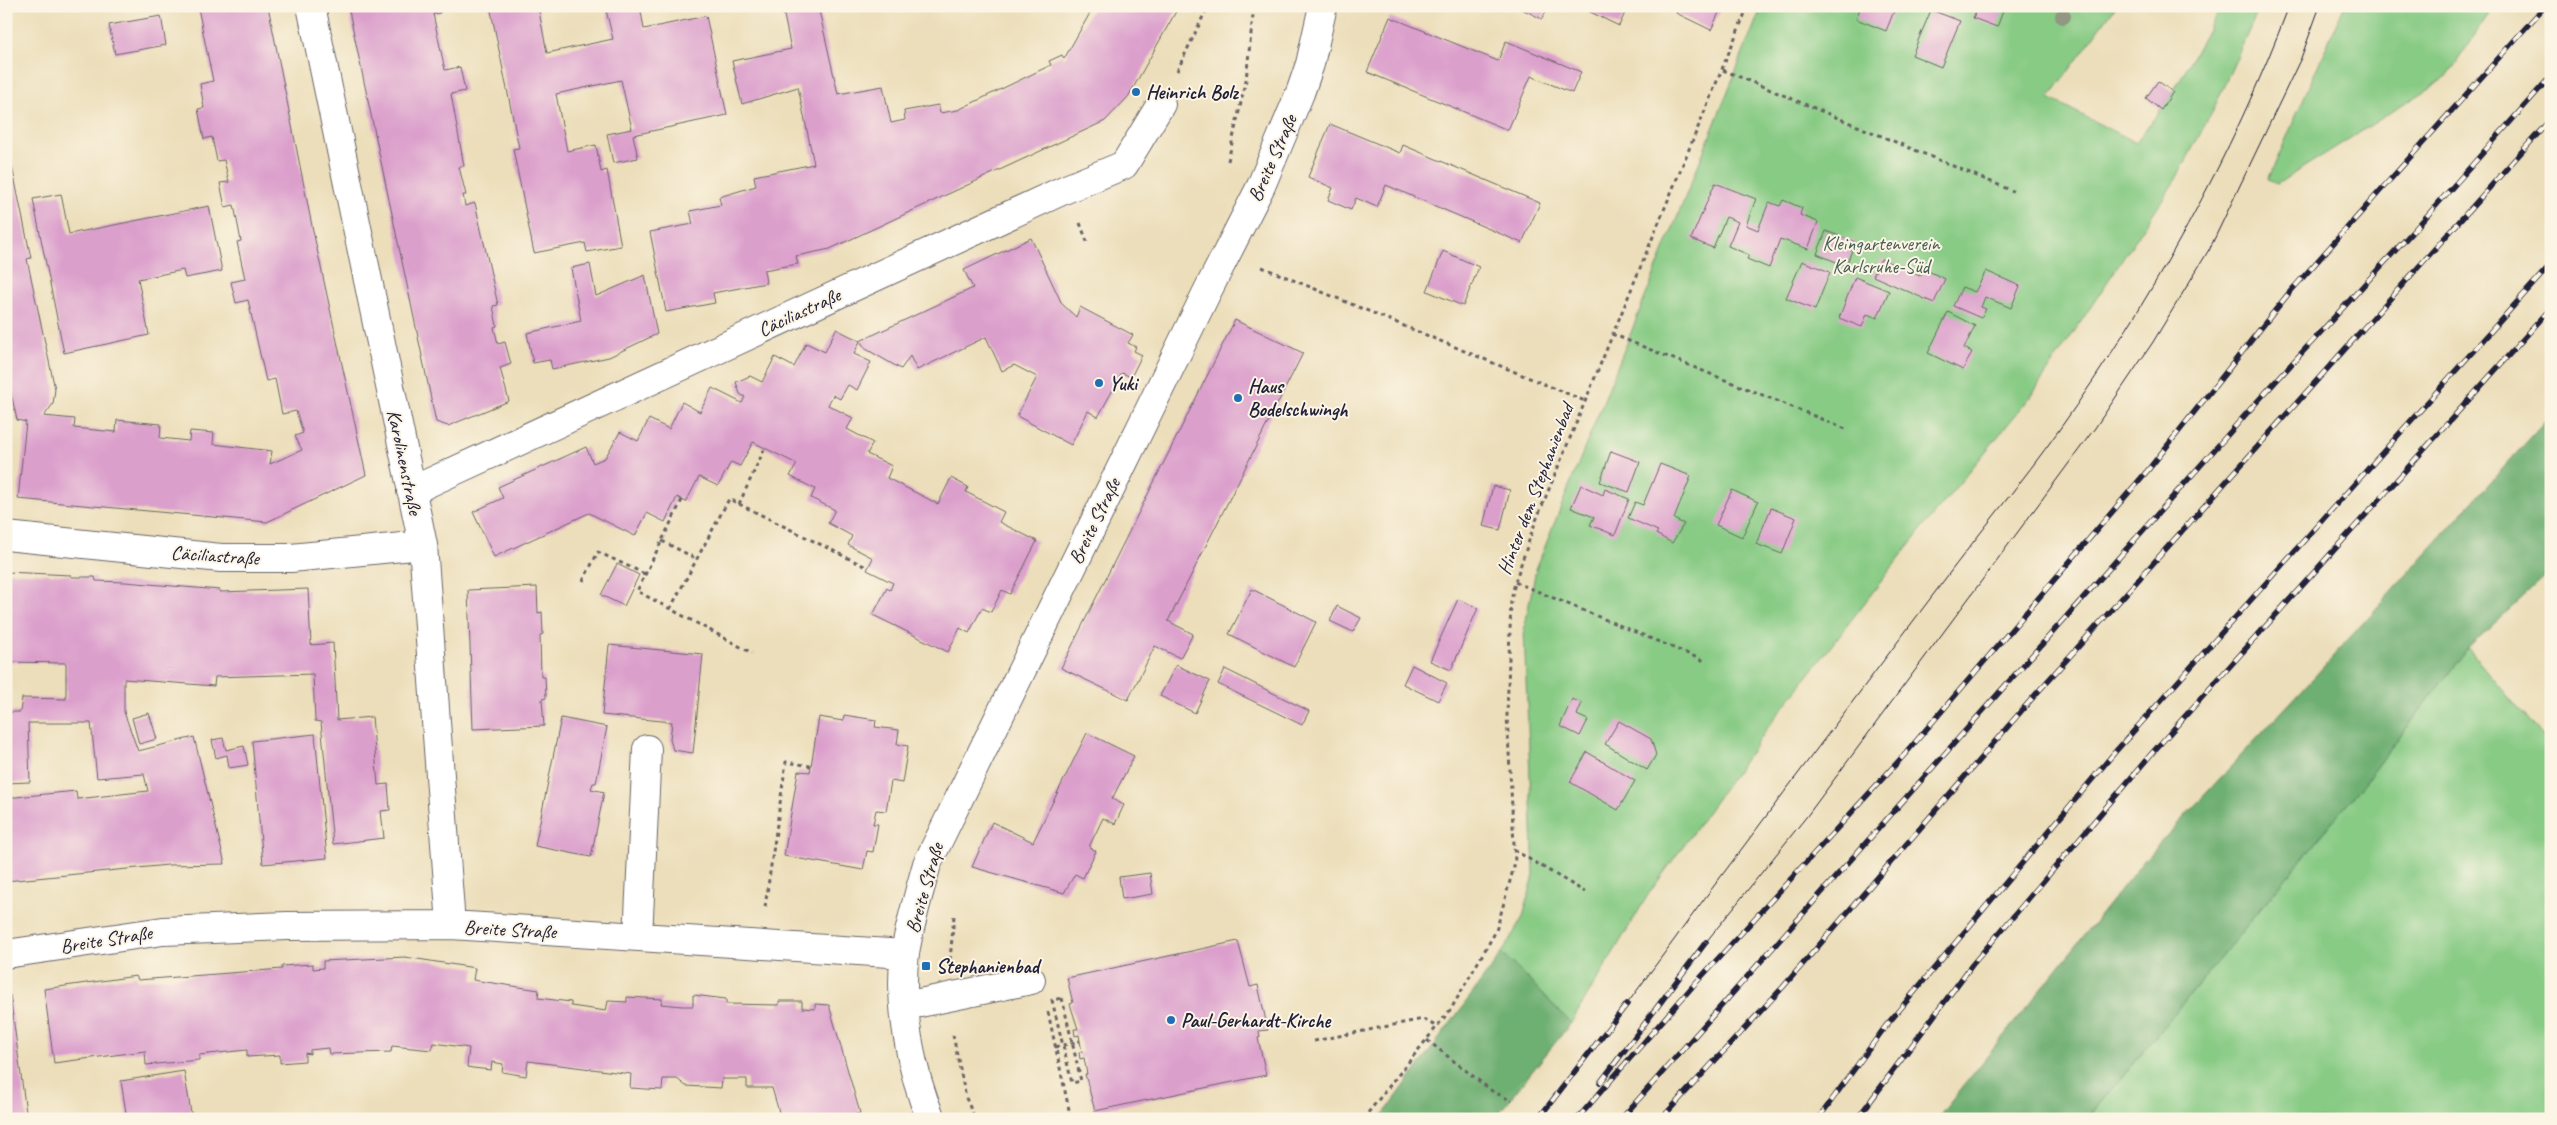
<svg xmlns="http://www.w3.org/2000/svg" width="2557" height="1125" viewBox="0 0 2557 1125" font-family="Caveat,sans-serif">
<rect width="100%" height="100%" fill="#fcf5e5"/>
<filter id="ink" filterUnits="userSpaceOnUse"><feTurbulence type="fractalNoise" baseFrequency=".02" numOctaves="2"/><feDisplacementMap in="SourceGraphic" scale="10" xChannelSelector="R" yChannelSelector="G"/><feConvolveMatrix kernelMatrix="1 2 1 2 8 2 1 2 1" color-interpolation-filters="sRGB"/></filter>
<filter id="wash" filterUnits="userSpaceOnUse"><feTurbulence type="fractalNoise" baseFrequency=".0096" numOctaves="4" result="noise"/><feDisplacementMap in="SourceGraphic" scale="20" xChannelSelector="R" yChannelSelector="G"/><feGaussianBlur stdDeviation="1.12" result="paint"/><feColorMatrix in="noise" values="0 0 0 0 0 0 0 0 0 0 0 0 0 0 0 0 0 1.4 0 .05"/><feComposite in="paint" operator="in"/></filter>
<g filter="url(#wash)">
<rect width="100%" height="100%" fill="#ecdeba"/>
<!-- green -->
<path fill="#88cb85" stroke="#557660" d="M1762 6H2116L2049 98 2136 143 2173 92 2221 6H2260L2214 108 2176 179 2032 395 1921 530 1769 726 1648 895 1571 1023 1502 953 1523 917 1534 875 1524 630 1536 569Z
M2344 6H2494L2446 78 2277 184 2268 180Z
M2468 648 2551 746V1119H2087L2363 785Z"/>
<!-- forest -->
<path fill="#6eaf72" stroke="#486856" d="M2551 415V571L2468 648 2363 785 2087 1119H1937L2146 858 2316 675Z
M1502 953 1571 1023 1494 1119H1380Z"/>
<g id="blocks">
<!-- building -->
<path fill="#db9fcc" d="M191 6H268L312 226 366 475 267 522 18 499 26 422 17 420 6 371V158L10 157 31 258 27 259 55 389 53 404 44 416 75 419 74 428 116 432 117 420 161 424 160 438 189 441 190 431 214 433 213 444 272 451 270 464 302 450 295 436 303 433 296 411 282 414 275 379 266 381 248 300 236 303 231 282 245 279 237 242 241 241 234 205 225 207 220 183 229 182 224 160 217 161 212 137 204 139 198 109 204 108 200 84 213 81 198 8 191 10Z
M348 6H438L440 13 433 14 445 70 460 67 465 91 451 94 464 166 459 167 466 195H463L465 206 475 203 498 305 493 306 497 326 494 327 498 344 505 342 511 364 500 368 509 401 448 426 436 422Z
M490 6H538L547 53 613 39 605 6H640L644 29 706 16 727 115 633 135 638 158 613 163 607 134 632 129 621 80 556 94 567 151 596 145 601 172 607 170 621 246 587 252 585 243 534 253 513 149 519 148Z
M782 6H818L838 94 883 86 891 123 905 120 904 111 938 105 940 113 958 110 1051 65 1049 61 1062 55 1064 59 1094 6H1179L1128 97 1105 121 830 249 796 256 798 264 764 270 766 283 713 293 715 303 666 312 650 232 693 224 690 211 721 205 719 197 756 186 754 176 814 164 798 87 742 104 732 61 791 49Z
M1516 6H1549L1542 19Z
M1578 6H1628L1619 26Z
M1678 6H1722L1711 30 1676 13Z
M1861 6H1896L1886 31 1856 19Z
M1978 6H2005L1997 27 1973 18Z
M1931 10 1960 21 1941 67 1912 55Z
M161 16 166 45 115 54 109 25Z
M1390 17 1498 61 1506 41 1581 72 1572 93 1531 76 1508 130 1367 72Z
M2158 81 2173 92 2161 110 2146 98Z
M7 88 10 102 6 103V89Z
M1330 124 1400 153 1403 145 1540 203 1522 243 1386 185 1377 207 1356 198 1351 210 1328 200 1333 188 1308 177Z
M1715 183 1756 199 1746 225 1758 230 1769 202 1780 206 1783 200 1802 208 1800 215 1818 222 1808 249 1780 239 1769 268 1747 259 1749 255 1728 246 1738 222 1726 217 1713 248 1691 239Z
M61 194 69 234 209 206 222 271 185 278 183 270 138 279 149 335 64 353 33 199Z
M1826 231 1855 242 1846 266 1817 254Z
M1031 238 1062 304 1076 317 1080 307 1133 335 1128 343 1136 347 1134 351 1142 355 1131 377 1122 373 1098 417 1088 411 1071 445 1017 416 1037 377 1014 365 1002 371 986 337 917 370 910 356 901 369 866 349 860 341 973 288 964 270Z
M1443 251 1479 267 1463 306 1427 291Z
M1881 259 1920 276 1924 269 1945 279 1934 303 1873 276Z
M1802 261 1830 272 1815 310 1786 298Z
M590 264 596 296 645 275 657 334 609 357 552 369 550 360 533 363 527 333 581 321 571 268Z
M1986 271 2020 286 2011 308 1985 297 1981 307 1986 309 1981 318 1953 306 1962 287 1975 292Z
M1855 277 1889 291 1877 318 1867 314 1862 327 1839 318Z
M1948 312 1975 326 1964 348 1972 352 1963 370 1928 353Z
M1235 320 1303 353 1168 621 1193 634 1180 658 1155 646 1128 700 1061 668Z
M836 329 860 341 854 354 871 362 857 390 848 385 840 399 833 395 828 405 853 418 847 429 873 443 867 454 892 466 887 478 938 504 951 478 968 487 966 492 1004 512 999 522 1037 541 1010 594 1002 590 991 612 982 608 969 633 960 628 948 652 873 615 887 588 890 590 893 583 867 570 873 558 848 545 852 536 828 523 835 510 811 498 815 489 790 476 797 464 753 442 740 466 731 462 718 486 699 477 686 502 677 497 665 522 647 513 635 536 589 513 494 557 473 512 503 498 498 487 586 447 593 463 605 458 620 432 638 441 649 419 669 429 682 402 700 412 712 388 742 403 745 397 740 394 736 382 750 376 762 382 775 357 794 367 806 343 825 352Z
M1611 451 1640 462 1629 492 1600 482Z
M1660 464 1691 476 1674 519 1684 524 1672 543 1656 534 1658 531 1628 518 1635 502 1643 505Z
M1581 485 1603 495 1605 489 1629 499 1615 535 1590 525 1594 517 1571 508Z
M1493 486 1510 490 1500 530 1483 526Z
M1732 490 1758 502 1742 537 1716 525Z
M1771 508 1796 518 1782 554 1756 544Z
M617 564 639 575 624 606 601 595Z
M6 572 71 575V577H95L96 581 125 582 220 590V592L308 589 311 645 333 643 337 720 372 717 378 785 388 784 390 810 381 811 384 838 333 844 321 722 315 721 313 674 215 677 214 686 124 679V712L138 751 194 737 225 864 168 865 6 881V798L76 791 77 799 148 791 144 774 97 778 91 723H28L30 782 6 783V712H20L22 698 66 699V663L6 662Z
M537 587 538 613 542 612 543 634 540 635 541 677H545L546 698 542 699 544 726 473 729 468 590Z
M1252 589 1316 622 1294 667 1229 634Z
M1458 599 1478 608 1451 670 1430 661Z
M1337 606 1361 618 1353 632 1330 621Z
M609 645 703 654 693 753 673 750 670 739 672 722 602 715Z
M1176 665 1210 681 1195 713 1160 696Z
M1412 665 1447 683 1438 701 1403 684Z
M1225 669 1309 711 1302 725 1218 684Z
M1572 699 1582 703 1577 715 1588 720 1580 736 1560 726Z
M149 713 157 739 139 744 132 718Z
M844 715 876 720 875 727 899 730 897 744 908 746 902 783 891 781 886 811 876 810 873 824H878L873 852 867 851 863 870 784 856 798 771 810 772 819 717 843 721Z
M561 718 607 727 596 783H593L591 789 604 792 591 857 535 846Z
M1619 721 1651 739 1656 755 1647 770 1605 744Z
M1087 733 1134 756 1112 799 1124 805 1115 824 1103 818 1089 847 1096 851 1083 878 1075 874 1064 893 972 867 992 822 1033 842Z
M315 734 327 858 263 864 252 741Z
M223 738 226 750 244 746 248 765 229 768 227 755 216 758 212 740Z
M1587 752 1635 781 1618 810 1570 782Z
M1150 873 1153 894 1122 899 1119 877Z
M1238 941 1250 987 1258 985 1268 1030 1259 1031 1260 1037 1258 1038 1266 1075 1095 1111 1085 1074H1087L1084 1058 1080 1059 1079 1053 1082 1052 1080 1041 1079 1035 1075 1036 1074 1029H1078L1070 1004 1073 1003 1067 978Z
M405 957 475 968 473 980 539 990 538 998 571 1002V1006L606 1011 608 1001 627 1002V997L662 999 661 1004 682 1006H693V995L726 999V1004L779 1005V1001H802V1008L815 1009V1004L829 1005 860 1113 855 1115 856 1119H781L772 1088H747V1079H722L721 1088 686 1086 677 1079H663L662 1090 630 1088 631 1074 528 1061 526 1076 502 1072 503 1064 492 1062 491 1070 473 1068 467 1067 469 1048 434 1043 432 1050 392 1046 391 1052 329 1054 328 1048 310 1050V1054L305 1053V1061L280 1063V1055L247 1057V1050L199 1055V1060L146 1065 145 1051 54 1063 44 989 136 976 138 980 282 969V966L313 964V969L323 968V961Z
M6 995H10L27 1119H6Z
M184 1071 192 1119H127L121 1081Z"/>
</g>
</g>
<g filter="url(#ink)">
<use href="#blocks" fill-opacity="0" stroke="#696467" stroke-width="1"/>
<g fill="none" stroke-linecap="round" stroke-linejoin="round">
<defs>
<path id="minor" d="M311 6 423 545 451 925
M411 491 1066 189 1124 165 1161 104
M6 536 221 558H291L423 545
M638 937 647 749
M6 954 163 931 287 926 451 925 905 954
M905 1006 1031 980
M931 1119C911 1073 898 1003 905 953 910 923 919 893 927 864L1207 292 1261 186 1300 93 1310 64 1323 6"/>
</defs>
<!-- minor casing -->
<use href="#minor" stroke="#696467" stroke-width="30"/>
<!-- path -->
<path stroke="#696467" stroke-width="3" stroke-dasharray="4 4" stroke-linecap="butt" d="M1723 70 2013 191
M1177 71 1208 6
M1228 161 1246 80 1254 6
M1080 223 1088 244
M1262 267 1585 401
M1612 334 1846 429
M682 500 637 591 752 653
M739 504 765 448
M662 541 697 559
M583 581 598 552 645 574
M1515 582 1705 661
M670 609 729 499 868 568
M1514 850 1585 892
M765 907 786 762 811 766
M950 960 954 916
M1062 998 1081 1081 1072 1083 1052 1000Z
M1048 1012 1071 1119
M953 1035 966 1098 975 1119
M1427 1040 1492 1091 1512 1101
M1314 1041 1423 1019 1437 1027
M1055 1047 1080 1041
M1363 1119 1451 1009 1496 931 1515 863 1507 716 1511 601 1515 582 1535 523 1748 6"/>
<!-- minor -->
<use href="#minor" stroke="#fff" stroke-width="28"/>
<!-- tram -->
<path stroke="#22223b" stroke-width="1" d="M1706 942 1807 816 2095 428 2153 342 2210 248 2301 58 2320 6
M1627 1004C1730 862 1837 723 1942 583 1980 532 2022 482 2059 430 2152 299 2232 157 2289 6"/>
<defs>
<path id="rail" d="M1600 1083 1706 942
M1538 1119 1627 1004
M1577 1119 1692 987 1906 753 2148 470 2289 293 2545 6
M1621 1119 2255 404 2426 217 2551 76
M1661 1119 1783 987 2036 694 2551 119
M1818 1119 1885 1027 2115 752 2551 264
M1857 1119 1972 965 2153 752 2551 308"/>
</defs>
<!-- rail casing -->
<use href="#rail" stroke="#22223b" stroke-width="5.5"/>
<!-- rail -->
<use href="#rail" stroke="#fcf5e5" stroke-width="4" stroke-dasharray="11" stroke-linecap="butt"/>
</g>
<!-- trees -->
<circle fill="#919782" cx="2063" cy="16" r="8"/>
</g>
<!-- markers -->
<g fill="#1f6fb2" stroke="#fcf5e5" stroke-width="2">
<circle cx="1136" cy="92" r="5"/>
<circle cx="1099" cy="383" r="5"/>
<circle cx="1238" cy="398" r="5"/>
<rect x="921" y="961" width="10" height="10" rx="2.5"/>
<circle cx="1171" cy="1020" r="5"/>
</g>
<g text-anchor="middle" stroke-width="4" stroke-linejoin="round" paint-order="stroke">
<!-- poi labels -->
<g font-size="20" font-weight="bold" fill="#22223b" stroke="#fcf5e5" text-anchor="start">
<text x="1146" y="99">Heinrich Bolz</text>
<text x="1109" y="390">Yuki</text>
<text x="1248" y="393">Haus<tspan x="1248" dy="23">Bodelschwingh</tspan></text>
<text x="936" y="973">Stephanienbad</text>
<text x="1181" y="1027">Paul-Gerhardt-Kirche</text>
</g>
<!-- street labels -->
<g font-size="20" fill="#22223b" stroke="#fcf5e5">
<text transform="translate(1272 158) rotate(-66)" y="7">Breite Straße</text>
<text transform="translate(799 312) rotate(-25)" y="7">Cäciliastraße</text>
<text transform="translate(405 462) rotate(78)" y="7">Karolinenstraße</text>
<text transform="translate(1535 489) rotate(-69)" y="7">Hinter dem Stephanienbad</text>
<text transform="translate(1094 521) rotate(-64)" y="7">Breite Straße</text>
<text transform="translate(215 555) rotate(4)" y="7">Cäciliastraße</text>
<text transform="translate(924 888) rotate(-74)" y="7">Breite Straße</text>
<text transform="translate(510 929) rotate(3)" y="7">Breite Straße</text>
<text transform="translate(106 939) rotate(-9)" y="7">Breite Straße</text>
</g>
<!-- park labels -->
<g font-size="20" fill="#465d55" stroke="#fcf5e5">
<text x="1881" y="250">Kleingartenverein<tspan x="1881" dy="23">Karlsruhe-Süd</tspan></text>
</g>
</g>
<!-- margin -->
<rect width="2557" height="1125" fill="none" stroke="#fcf5e5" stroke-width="25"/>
</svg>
